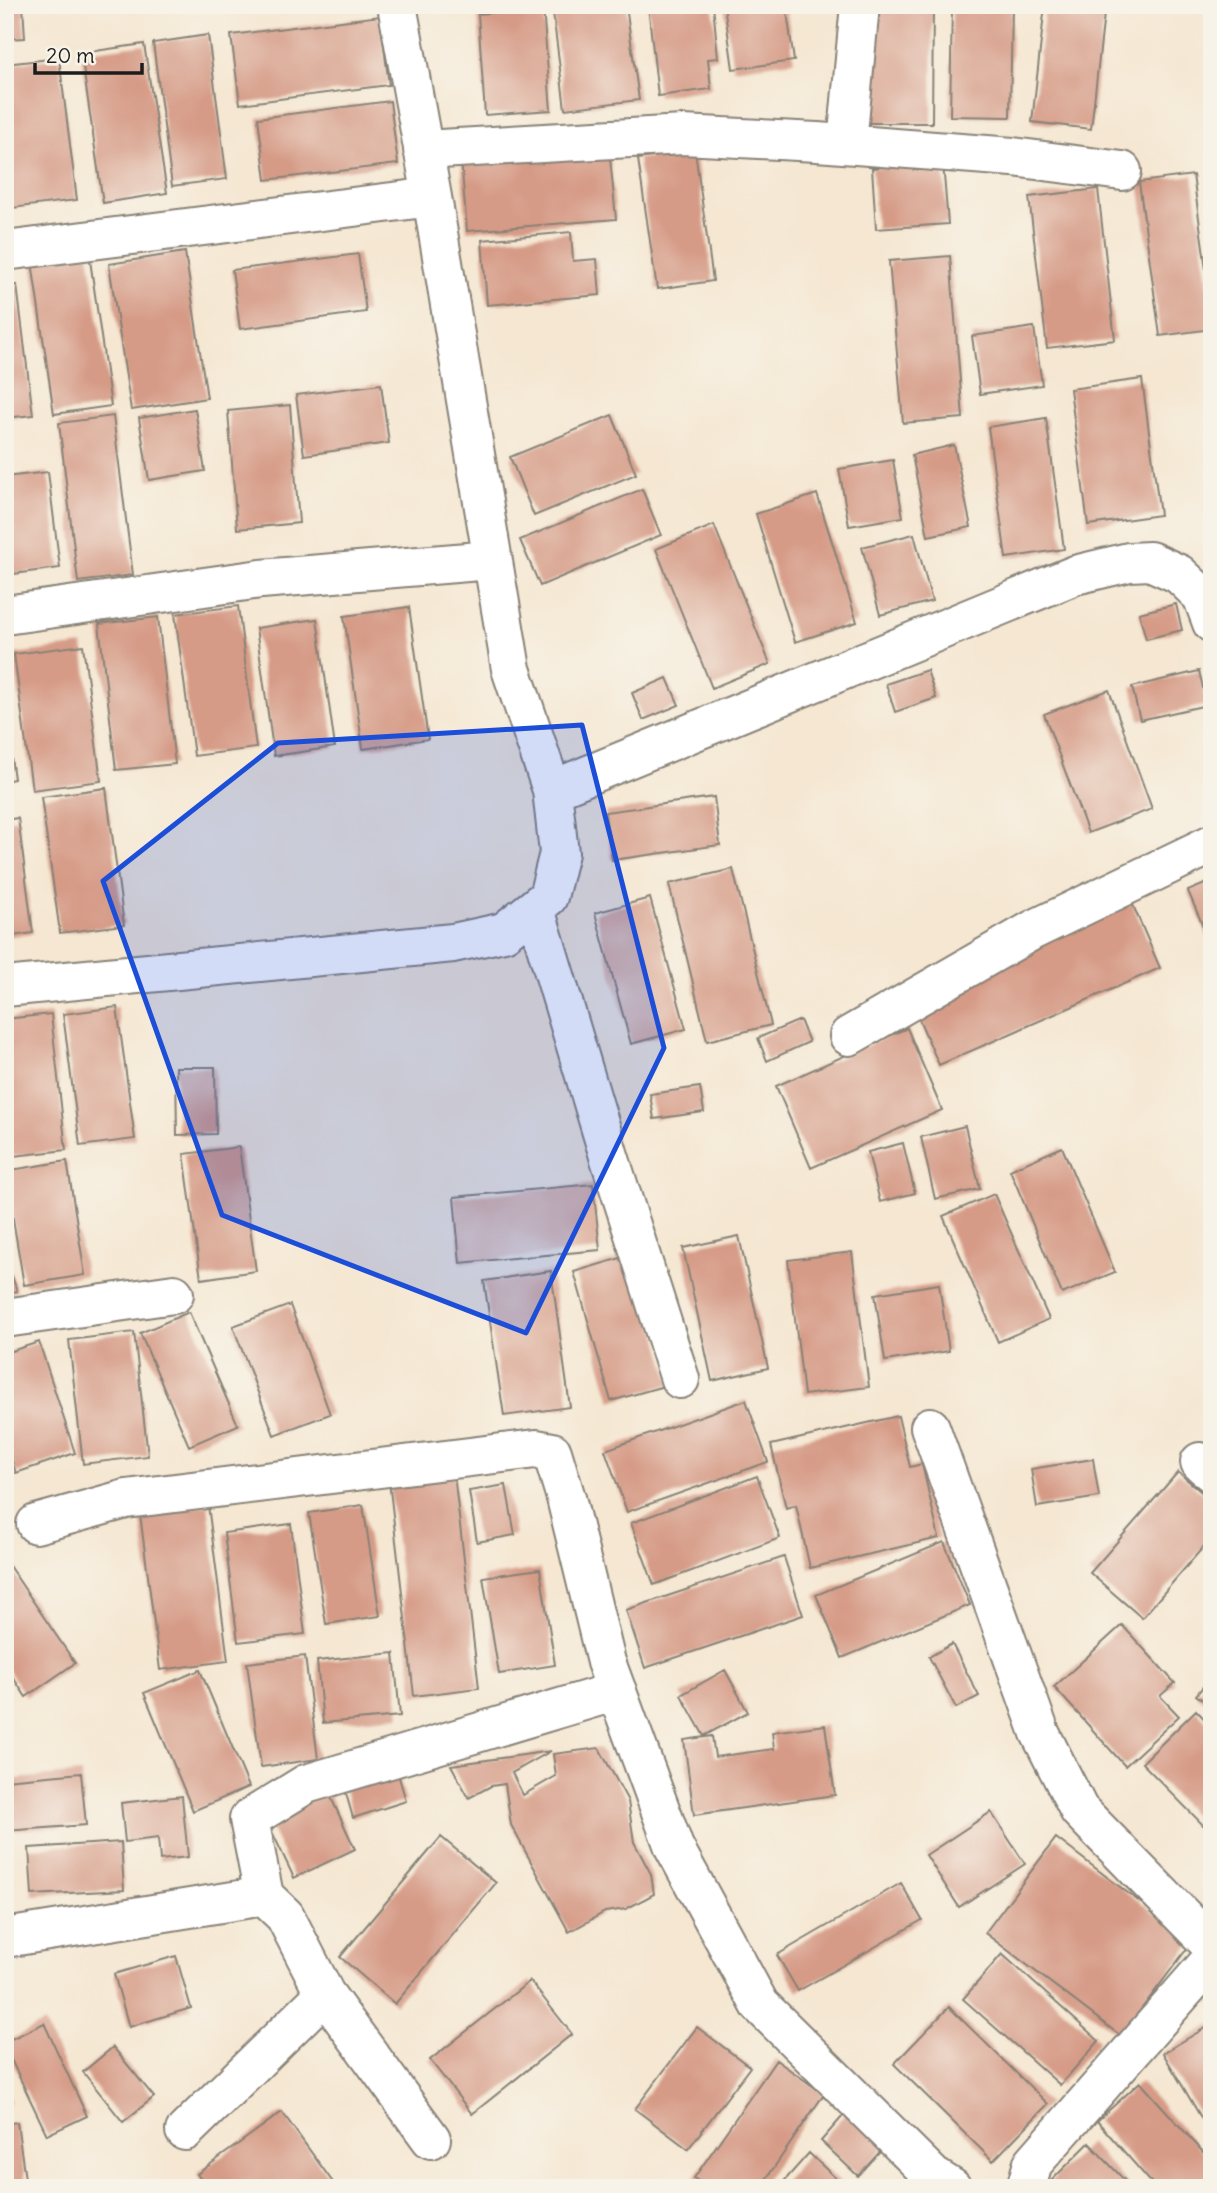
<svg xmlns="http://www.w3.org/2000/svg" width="1217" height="2193" viewBox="0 0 1217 2193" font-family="Delius,sans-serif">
<rect width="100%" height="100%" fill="#f7f3e8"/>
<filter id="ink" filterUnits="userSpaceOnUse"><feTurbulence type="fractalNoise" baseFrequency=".0143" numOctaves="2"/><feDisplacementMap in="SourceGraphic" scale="14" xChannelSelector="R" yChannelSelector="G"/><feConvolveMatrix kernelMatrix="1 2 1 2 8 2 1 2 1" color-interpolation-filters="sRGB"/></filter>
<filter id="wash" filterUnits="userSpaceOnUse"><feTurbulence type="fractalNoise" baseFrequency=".00686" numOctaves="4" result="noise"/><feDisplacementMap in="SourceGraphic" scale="28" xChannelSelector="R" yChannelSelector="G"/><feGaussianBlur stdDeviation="1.57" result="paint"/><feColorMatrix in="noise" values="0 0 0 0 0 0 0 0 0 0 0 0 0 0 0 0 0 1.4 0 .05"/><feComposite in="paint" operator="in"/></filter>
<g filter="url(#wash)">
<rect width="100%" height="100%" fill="#f5e7d2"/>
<g id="blocks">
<!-- building -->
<path fill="#d69b87" d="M5 5H23L25 38 5 39Z
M552 5H626L639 100 565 109Z
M648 5H713L718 58 708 59 711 89 658 96Z
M724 5H786L794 61 733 69Z
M868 5H933L932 123H868Z
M952 5H1012L1010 117 950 116Z
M1045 5H1105L1091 129 1032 122Z
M543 8 551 110 485 115 478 14Z
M380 16 389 85 240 104 231 35Z
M208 35 227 179 172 186 153 43Z
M144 44 167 193 103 203 81 53Z
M59 58 77 200 12 208 5 153V64Z
M390 101 398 164 266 180 258 118Z
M609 147 616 219 467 231 461 159Z
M695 151 713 281 657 289 638 159Z
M943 163 948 224 876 229 872 168Z
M1193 175 1212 313V329L1160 336 1139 182Z
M1098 189 1115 340 1047 348 1029 197Z
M571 232 573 261 597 259 600 295 487 305 482 240Z
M185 252 207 398 131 410 109 264Z
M89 253 111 406 54 414 32 262Z
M358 254 366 312 240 329 232 270Z
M950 256 963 418 903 423 889 261Z
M17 285 33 415 5 418V287Z
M1034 327 1042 385 980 394 972 336Z
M1142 379 1160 515 1088 525 1070 389Z
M381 384 389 443 304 455 296 395Z
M290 405 299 523 237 529 228 411Z
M195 409 205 471 149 480 139 418Z
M612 415 636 474 534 516 510 457Z
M113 416 133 575 78 582 59 423Z
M1046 418 1064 549 1006 558 988 427Z
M954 445 971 527 928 536 912 455Z
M893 460 903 517 849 526 839 469Z
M48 472 60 568 5 575V477Z
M642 489 661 535 540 586 520 540Z
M817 494 857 622 795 642 756 514Z
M714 525 770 664 712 688 656 549Z
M914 534 932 601 880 615 862 547Z
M1176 604 1182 630 1146 639 1139 613Z
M238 606 256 748 194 756 175 614Z
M409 607 428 739 363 749 344 616Z
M158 617 175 764 116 770 99 624Z
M317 619 335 747 274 756 256 628Z
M83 645 101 781 32 790 14 654Z
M927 670 936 698 895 712 886 684Z
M1199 671 1207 705 1140 720 1132 687Z
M667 678 679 705 643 720 632 693Z
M1109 690 1152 809 1088 833 1044 714Z
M5 726H7L14 779 5 781Z
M106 788 124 925 60 933 41 797Z
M714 797 720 845 612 860 605 812Z
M18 818 33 933 5 937V820Z
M733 869 771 1025 707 1041 669 884Z
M1212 881V947L1188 891Z
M650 898 686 1029 631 1044 595 913Z
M1132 903 1160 968 939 1065 911 1001Z
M117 1007 135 1139 80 1146 63 1014Z
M51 1014 66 1150 5 1157V1019Z
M800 1020 809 1042 767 1061 758 1038Z
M907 1028 942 1110 811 1168 776 1086Z
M176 1067H215L216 1134 177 1135Z
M700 1087 704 1112 654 1119 650 1094Z
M965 1126 980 1189 935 1199 921 1137Z
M903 1143 915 1193 880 1202 868 1152Z
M239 1147 256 1271 201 1279 184 1154Z
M1062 1147 1115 1272 1062 1294 1010 1170Z
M67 1161 85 1275 24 1285 5 1171Z
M593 1184 600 1250 460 1263 454 1197Z
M994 1194 1049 1319 998 1342 943 1216Z
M739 1236 768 1368 712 1381 683 1248Z
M852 1252 869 1387 804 1395 788 1260Z
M634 1254 671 1384 611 1401 574 1272Z
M5 1255 17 1291 5 1295Z
M551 1271 570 1407 504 1416 484 1281Z
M939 1284 949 1351 885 1361 875 1294Z
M290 1305 330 1414 274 1435 233 1326Z
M189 1312 238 1425 189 1446 140 1333Z
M134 1332 148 1456 83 1464 69 1340Z
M39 1342 75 1453 16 1473 5 1441V1353Z
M746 1400 768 1462 627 1512 605 1450Z
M898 1416 910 1467 922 1464 939 1538 810 1568 796 1505 786 1508 771 1445Z
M1093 1459 1099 1497 1037 1507 1031 1469Z
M1178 1472 1212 1501V1537L1142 1618 1090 1573Z
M454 1474 479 1688 414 1696 389 1481Z
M757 1476 780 1538 654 1585 631 1523Z
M506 1485 515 1535 477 1542 469 1491Z
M208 1505 228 1661 160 1670 140 1514Z
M363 1505 380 1616 326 1624 309 1513Z
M291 1524 305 1634 238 1642 224 1533Z
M944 1542 970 1605 842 1658 816 1595Z
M784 1557 803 1615 645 1668 626 1610Z
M5 1560 75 1663 26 1697 5 1665Z
M540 1569 555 1665 499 1674 483 1577Z
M1122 1625 1175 1683 1160 1696 1179 1716 1125 1766 1054 1687Z
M952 1644 979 1696 956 1708 929 1657Z
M394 1653 400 1716 323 1723 317 1661Z
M305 1656 318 1759 261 1767 247 1663Z
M200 1670 249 1787 193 1811 144 1693Z
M725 1670 748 1712 704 1736 681 1695Z
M1212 1676V1707L1196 1695Z
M1196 1710 1212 1727V1819L1204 1826 1142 1763Z
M825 1725 835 1795 694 1815 684 1740 712 1736 715 1757 774 1749 772 1732Z
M599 1748 628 1801 634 1842 651 1874 654 1894 626 1909 605 1912 569 1932 511 1825 505 1784 491 1786 469 1798 451 1765 551 1751 512 1773 523 1795 556 1776 553 1754Z
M396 1767 406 1801 353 1818 343 1783Z
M81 1773 86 1825 5 1831V1780Z
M327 1789 355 1849 294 1878 266 1819Z
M182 1796 188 1857 160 1860 158 1838 125 1842 121 1803Z
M991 1812 1025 1864 959 1907 926 1855Z
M441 1837 496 1883 395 2004 340 1957Z
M1056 1838 1192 1942 1121 2036 985 1933Z
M121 1842 124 1890 32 1895 29 1848Z
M901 1883 922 1920 798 1991 777 1955Z
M1002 1954 1099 2041 1060 2085 963 1999Z
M176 1956 191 2008 129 2027 114 1974Z
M530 1981 572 2034 472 2114 430 2060Z
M1212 1990V2005L1204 1995Z
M949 2007 1048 2104 993 2161 894 2064Z
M44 2023 87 2116 47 2135 5 2047V2042Z
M1212 2024V2136L1163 2053Z
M697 2027 750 2067 688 2149 635 2109Z
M113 2047 154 2097 123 2122 83 2072Z
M776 2060 824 2094 760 2188H707L694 2178Z
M1140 2082 1212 2162V2188H1156L1097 2121Z
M6 2086 10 2102 5 2104V2087Z
M850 2108 888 2143 858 2176 821 2141Z
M282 2112 337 2188H207L197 2174Z
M17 2122 26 2186 5 2188V2124Z
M1089 2143 1132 2188H1044Z
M809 2153 846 2188H778Z"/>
</g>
</g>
<g filter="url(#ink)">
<use href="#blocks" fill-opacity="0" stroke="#888277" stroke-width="2"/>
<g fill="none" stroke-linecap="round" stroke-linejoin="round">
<defs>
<path id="minor" d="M397 5 432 197 511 669 552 790
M847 144 860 5
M423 150 683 135 817 142 1013 157 1122 171
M5 251 432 197
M5 615 261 579 492 560
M535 909 609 1156 680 1379
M5 987 453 943 504 932 548 897 559 853 552 790 1075 575 1129 562 1150 561 1179 574 1202 596 1212 623
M849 1036 1033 930 1212 844
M5 1318 174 1294
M930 1427 1040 1733 1079 1810 1212 1946
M1200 1462 1212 1473
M36 1524 126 1499 536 1449 552 1452 566 1498 606 1662 674 1847 760 2005 933 2176 952 2188
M5 1938 264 1896
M185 2131 325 1994
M431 2139 325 1994 285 1916 264 1896 249 1819 306 1784 617 1691
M1026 2188 1033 2163 1212 1959"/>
</defs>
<!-- minor casing -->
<use href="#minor" stroke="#888277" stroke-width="42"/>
<!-- minor -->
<use href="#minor" stroke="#fff" stroke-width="38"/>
</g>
</g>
<!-- marked area -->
<path fill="#1d4ed8" fill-opacity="0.2" stroke="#1d4ed8" stroke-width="5" stroke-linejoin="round" d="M582 725 664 1048 526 1333 222 1215 103 881 278 743Z"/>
<!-- margin -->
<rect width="1217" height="2193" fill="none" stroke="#f7f3e8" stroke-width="28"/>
<!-- scale -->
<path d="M35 63v10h107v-10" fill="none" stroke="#1c1c1c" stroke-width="3.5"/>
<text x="46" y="63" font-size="21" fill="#1c1c1c" stroke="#f7f3e8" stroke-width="5" paint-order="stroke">20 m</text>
</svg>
